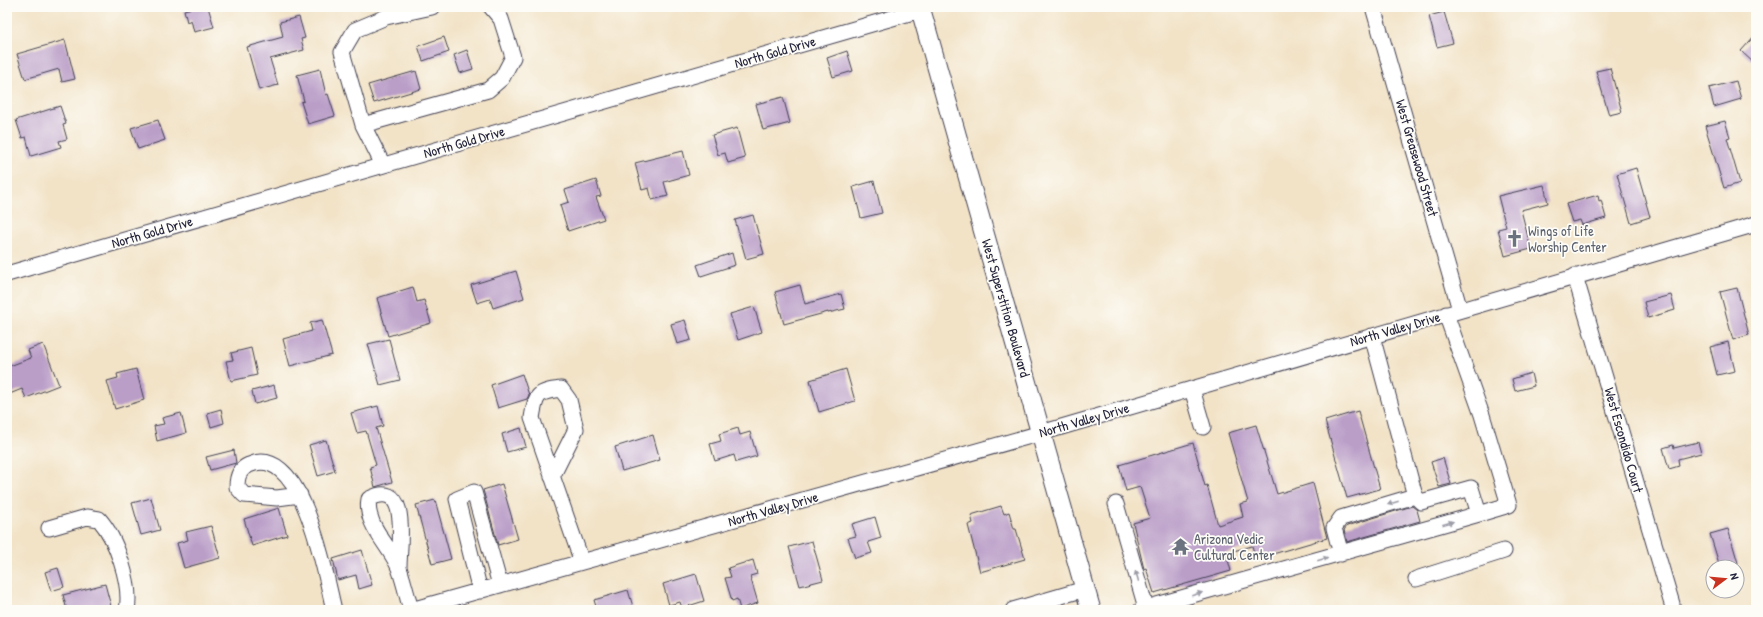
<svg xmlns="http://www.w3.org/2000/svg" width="1763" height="617" viewBox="0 0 1763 617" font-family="'Patrick Hand',sans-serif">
<rect width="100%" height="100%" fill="#fdfcf7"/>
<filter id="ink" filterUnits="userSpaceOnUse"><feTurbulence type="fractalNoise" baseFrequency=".025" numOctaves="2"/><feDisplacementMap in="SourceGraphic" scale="8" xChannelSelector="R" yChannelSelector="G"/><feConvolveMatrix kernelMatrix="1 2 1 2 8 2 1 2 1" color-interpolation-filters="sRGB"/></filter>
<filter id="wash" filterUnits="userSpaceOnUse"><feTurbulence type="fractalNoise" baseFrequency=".012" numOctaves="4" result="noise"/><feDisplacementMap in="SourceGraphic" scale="16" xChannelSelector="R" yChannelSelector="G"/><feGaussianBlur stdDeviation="0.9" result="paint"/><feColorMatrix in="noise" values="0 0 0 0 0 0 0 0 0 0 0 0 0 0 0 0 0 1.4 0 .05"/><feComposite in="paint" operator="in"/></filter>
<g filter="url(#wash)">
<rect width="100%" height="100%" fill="#f2e3c7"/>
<g id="blocks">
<!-- building -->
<path fill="#ba9ec8" d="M196 7H208L214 27 194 32 191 20 187 22 184 10Z
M1444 12 1453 43 1437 47 1429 16Z
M299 17 305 38 301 39 304 50 270 59 278 85 259 90 247 47 283 37 280 22Z
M1756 34V65L1741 51Z
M444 37 449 52 423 61 418 46Z
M65 40 75 79 62 82 59 69 25 79 17 54Z
M467 50 473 69 460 73 454 55Z
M847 51 853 71 833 77 827 58Z
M1610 68 1622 112 1609 115 1596 71Z
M320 69 326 95 328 94 335 116 308 124 301 102 304 101 297 75Z
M416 71 421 89 374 103 368 85Z
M1736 81 1741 99 1714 107 1709 88Z
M783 97 790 123 763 130 756 104Z
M60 106 66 124 63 125 67 139 59 141 61 147 31 156 26 137 22 138 16 120Z
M158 120 165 140 138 149 131 128Z
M1725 121 1730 137 1727 138 1740 183 1724 188 1705 126Z
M737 128 745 158 728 163 725 153 718 155 712 135Z
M683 151 689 175 664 182 668 196 652 200 649 188 642 190 635 163Z
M1636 168 1650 217 1631 223 1617 174Z
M596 180 601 196 596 197 604 219 568 231 560 205 569 202 565 190Z
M874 181 882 213 861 218 853 187Z
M1544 185 1548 203 1521 210 1531 249 1505 256 1498 229 1506 227 1498 196Z
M1598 195 1599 201 1601 200 1606 218 1582 225 1580 220 1572 222 1566 204Z
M753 215 764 254 746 259 735 220Z
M732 253 735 265 701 276 697 265Z
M516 271 524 298 493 308 490 299 477 303 471 285Z
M800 285 805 304 841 294 845 309 828 313V312L784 324 775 292Z
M413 287 417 302 424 300 431 323 388 336 377 298Z
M1737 288 1749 335 1733 340 1720 292Z
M1671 295 1675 310 1648 318 1644 302Z
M754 307 762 332 738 340 730 314Z
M322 320 332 355 290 366 283 339 312 331 310 323Z
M685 320 691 340 677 344 671 324Z
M389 339 400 380 380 385 368 344Z
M1728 342 1735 371 1717 375 1710 347Z
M43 344 59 385 26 398 22 389 7 395V367L31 358 28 350Z
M251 348 257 375 231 381 226 361 233 360 231 353Z
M136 369 144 400 115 409 107 381 118 378 117 374Z
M846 369 855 401 819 412 810 380Z
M1531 373 1534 386 1515 391 1512 379Z
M522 374 529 395 527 399 498 408 491 385Z
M274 385 277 398 255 404 252 391Z
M378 406 383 426 376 428 392 482 375 487 370 467 376 465 366 431 357 433 351 413Z
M221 409 224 423 211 427 207 413Z
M1358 411 1380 489 1347 498 1325 421Z
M181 413 186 433 157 441 154 426 164 424 162 418Z
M1256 425 1277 494 1313 483 1327 538 1256 559 1252 546 1226 553 1231 571 1154 593 1146 568 1144 569 1133 523 1150 518 1140 487 1126 491 1119 465 1193 443 1205 486 1207 485 1218 525 1243 517 1240 504 1248 502 1228 433Z
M521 428 526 447 507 452 502 434Z
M738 428 740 435 750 432 757 456 736 462 734 455 715 461 710 444 721 441 719 434Z
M653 435 660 460 622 471 615 447Z
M326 440 335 471 318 476 309 445Z
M1698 442 1701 453 1678 459 1679 466 1669 469 1663 448 1673 445 1674 448Z
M234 450 236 463 210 470 206 457Z
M1443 458 1451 484 1439 487 1431 462Z
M502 484 518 539 498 545 483 490Z
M151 498 160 530 141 535 132 503Z
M435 500 451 559 432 564 416 505Z
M1001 506 1004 514 1009 512 1014 529H1016L1025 559 980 572 968 525 973 523 971 515Z
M1412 506 1417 510 1420 521 1347 542 1344 530 1347 526Z
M279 508 287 535 252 546 244 519Z
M875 517 881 538 868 542 872 553 855 558 848 538 856 536 852 524Z
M211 526 220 558 184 568 177 543 188 540 186 532Z
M1728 529 1738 563 1720 567 1710 534Z
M812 541 823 580 800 586 789 547Z
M362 550 372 585 359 589 356 575 338 580 333 559Z
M753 560 757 574 750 576 758 603 740 609 737 599 732 601 725 578 731 577 728 568Z
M58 568 64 587 51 591 45 572Z
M696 574 704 601 682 608 680 602 669 605 663 584Z
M105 584 112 610H67L63 595Z
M628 590 634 610H597L594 600Z"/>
</g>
</g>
<g filter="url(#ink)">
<use href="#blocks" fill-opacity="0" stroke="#413f50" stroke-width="1"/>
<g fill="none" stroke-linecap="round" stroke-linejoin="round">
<defs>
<path id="minor" d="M1373 7 1460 310
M363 125 488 90 502 78 513 57 501 19 491 7
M383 165 363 125 342 52 355 30 386 17 432 7
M7 274 920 10
M1575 276 1672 604
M1446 314 1482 415 1509 505 1479 514
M1372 336 1415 496
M1192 389 1203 427
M552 477 576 429 569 400 561 389C537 392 536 394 532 418L582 562
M300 495 277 498 244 495 237 487C237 477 239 469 249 465 303 441 326 578 334 610
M1116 504 1146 608 1141 610
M49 528 87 517 99 519C116 538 132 584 127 610
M399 567C399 546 411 477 369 499 364 525 390 545 399 568 404 582 407 596 411 610
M1416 579 1504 551
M480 591 457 499 474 492 500 585
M1146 608 1479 514 1471 488 1421 502 1415 496 1341 518 1334 528 1341 554
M411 610 1041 433 1756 224
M1013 610 1085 589"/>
<path id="major" d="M920 7 1091 610"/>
</defs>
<!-- minor casing -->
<use href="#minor" stroke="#413f50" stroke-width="17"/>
<!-- major casing -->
<use href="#major" stroke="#413f50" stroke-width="21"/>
<!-- minor -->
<use href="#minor" stroke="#fff" stroke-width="15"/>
<!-- major -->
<use href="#major" stroke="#fff" stroke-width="19"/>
</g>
<!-- one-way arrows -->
<defs><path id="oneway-solid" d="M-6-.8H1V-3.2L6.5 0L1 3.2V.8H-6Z"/></defs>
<g fill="#9c9ca7">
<use href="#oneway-solid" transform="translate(1393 503) rotate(163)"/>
<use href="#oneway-solid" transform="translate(1448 523) rotate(-16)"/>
<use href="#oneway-solid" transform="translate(1323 559) rotate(-16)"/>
<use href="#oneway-solid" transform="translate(1137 576) rotate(-106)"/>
<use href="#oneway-solid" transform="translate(1197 594) rotate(-16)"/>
</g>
</g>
<!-- icons -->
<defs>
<symbol id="church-bare" viewBox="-9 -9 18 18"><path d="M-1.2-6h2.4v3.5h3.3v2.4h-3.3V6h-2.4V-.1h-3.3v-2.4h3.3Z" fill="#6b7280" stroke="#fdfcf7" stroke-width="2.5" paint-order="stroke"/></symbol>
<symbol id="temple-bare" viewBox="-9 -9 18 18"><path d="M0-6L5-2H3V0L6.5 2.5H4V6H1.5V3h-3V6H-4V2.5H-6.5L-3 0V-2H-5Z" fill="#6b7280" stroke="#fdfcf7" stroke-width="2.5" paint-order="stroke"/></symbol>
</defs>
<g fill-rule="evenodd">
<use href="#church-bare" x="1502" y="226" width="25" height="25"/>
<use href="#temple-bare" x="1168" y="534" width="25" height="25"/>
</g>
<g text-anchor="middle" stroke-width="3.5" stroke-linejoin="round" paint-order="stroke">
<!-- street labels -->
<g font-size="14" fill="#22223b" stroke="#fdfcf7">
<text transform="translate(775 52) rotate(-16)" y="5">North Gold Drive</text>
<text transform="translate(464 142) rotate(-16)" y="5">North Gold Drive</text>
<text transform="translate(1417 158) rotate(74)" y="5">West Greasewood Street</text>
<text transform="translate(152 232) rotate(-16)" y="5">North Gold Drive</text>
<text transform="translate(1006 308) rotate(74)" y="5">West Superstition Boulevard</text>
<text transform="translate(1395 329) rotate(-16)" y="5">North Valley Drive</text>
<text transform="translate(1084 420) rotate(-16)" y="5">North Valley Drive</text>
<text transform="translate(1624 440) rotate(74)" y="5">West Escondido Court</text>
<text transform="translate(773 509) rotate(-16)" y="5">North Valley Drive</text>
</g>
<!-- worship labels -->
<g font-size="14" fill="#5b616d" stroke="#fdfcf7" text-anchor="start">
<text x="1528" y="236">Wings of Life<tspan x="1528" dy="16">Worship Center</tspan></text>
<text x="1194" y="544">Arizona Vedic<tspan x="1194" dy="16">Cultural Center</tspan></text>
</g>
</g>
<!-- margin -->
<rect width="1763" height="617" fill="none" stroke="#fdfcf7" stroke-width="24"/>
<!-- north arrow -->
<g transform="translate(1725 579) rotate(74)"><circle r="19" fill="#fdfcf7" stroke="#a5a5ac"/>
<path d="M0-3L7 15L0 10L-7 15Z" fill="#c8321e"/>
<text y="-6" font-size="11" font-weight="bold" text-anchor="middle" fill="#22223b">N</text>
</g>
</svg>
